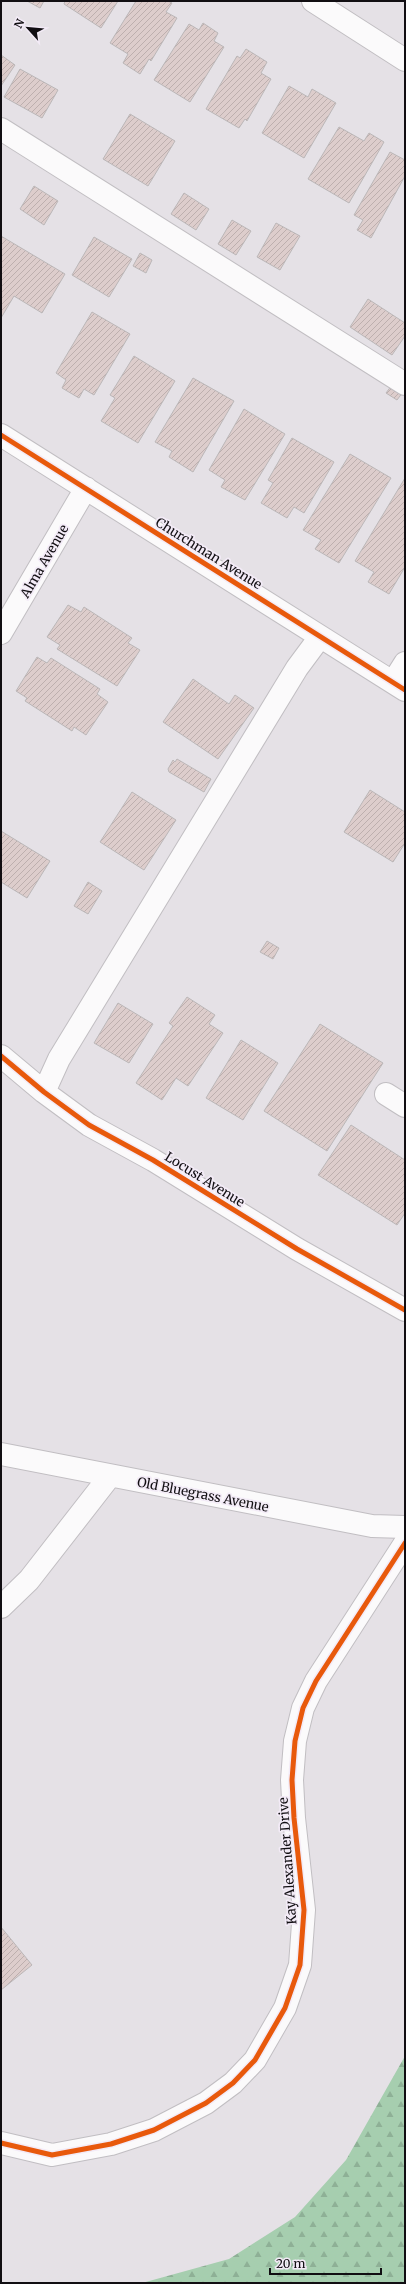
<svg xmlns="http://www.w3.org/2000/svg" width="406" height="2284" viewBox="0 0 406 2284" font-family="Merriweather,serif">
<defs>
<pattern id="forest-firs" width="22" height="20" patternUnits="userSpaceOnUse"><rect width="22" height="20" fill="#a6ceaf"/><path d="M5 1l3.5 6h-7zM16 11l3.5 6h-7z" fill="#8eb096"/></pattern>
<pattern id="building-hatch" width="6" height="6" patternUnits="userSpaceOnUse"><rect width="6" height="6" fill="#ddcdcc"/><path d="M-1 1l2-2M0 6l6-6M5 7l2-2" fill="none" stroke="#bdafae"/></pattern>
</defs>
<rect width="100%" height="100%" fill="#e5e1e6"/>
<!-- forest -->
<path fill="url(#forest-firs)" d="M405 2056V2283H142L229 2259 295 2217 346 2160Z"/>
<!-- building -->
<path fill="url(#building-hatch)" stroke="#bbb7b8" d="M27 1H44L40 8Z
M65 1H118L101 28 64 4Z
M136 1H168L172 3 166 12 177 18 151 61 149 59 140 74 123 63 128 54 110 43Z
M203 23 218 33 214 41 224 47 190 102 154 80 189 24 199 30Z
M246 49 267 62 261 73 271 79 247 121 245 119 239 128 206 109 237 56 240 58Z
M1 55 15 65 1 86Z
M20 69 58 90 42 118 4 97Z
M289 86 308 97 312 89 336 103 304 158 262 133Z
M130 114 175 141 148 186 103 159Z
M339 127 364 141 369 133 384 142 349 203 308 179Z
M390 152 405 160V176L371 238 357 230 363 220 354 215Z
M34 186 58 201 44 225 20 209Z
M184 193 209 209 196 230 171 214Z
M232 220 251 231 236 255 218 244Z
M276 223 300 236 280 270 257 257Z
M1 236 65 274 42 313 14 296 1 318Z
M94 237 132 259 109 297 72 275Z
M140 253 152 260 146 273 133 266Z
M368 299 405 323V336L392 355 350 327Z
M92 312 130 334 94 395 84 389 79 398 62 388 66 380 56 373Z
M134 356 175 381 138 443 101 421 115 398 110 395Z
M193 378 234 401 193 472 169 457 172 451 155 442Z
M392 385 403 392 397 400 386 393Z
M244 409 285 434 245 500 221 487 225 480 209 470Z
M292 438 334 462 304 513 294 507 287 518 261 503 273 483 268 480Z
M350 454 391 478 339 563 315 549 321 540 303 530Z
M405 478V567L389 594 368 582 374 572 355 561Z
M68 605 81 612 84 607 132 638 128 643 140 650 117 686 57 649 60 645 47 637Z
M37 657 47 663 51 658 100 689 97 694 108 702 86 735 74 727 72 731 25 701 27 698 16 691Z
M193 679 229 704 235 695 254 708 218 759 163 722Z
M177 759 211 779 204 792 169 772 168 769 173 760 175 762Z
M370 790 405 812V843L393 862 344 832Z
M132 792 176 820 144 870 100 842Z
M1 831 50 861 27 898 1 882Z
M88 882 102 891 88 914 74 906Z
M267 941 279 948 273 959 260 952Z
M187 997 215 1015 209 1024 223 1033 188 1086 176 1078 162 1100 136 1083 173 1026 169 1023Z
M118 1003 153 1024 129 1063 94 1043Z
M320 1024 383 1063 327 1151 264 1111Z
M241 1040 278 1063 243 1120 206 1098Z
M351 1125 405 1160V1213L397 1225 318 1175Z
M1 1927 32 1965 1 1990Z"/>
<g fill="none" stroke-linecap="round" stroke-linejoin="round">
<defs>
<path id="minor" d="M313 1 405 60
M1 129 405 384
M1 435 405 690
M1 633 86 488
M393 682 405 663
M1 1056 44 1092 89 1125 153 1160 297 1249 405 1310
M44 1092 59 1059 297 668 320 637
M386 1094 405 1106
M1 1454 372 1526 405 1527
M1 1607 29 1580 110 1476
M1 2143 52 2155 111 2144 154 2130 206 2103 233 2083 255 2060 285 2008 300 1965 304 1910 294 1818 292 1780 295 1741 303 1708 316 1681 405 1543"/>
</defs>
<!-- minor casing -->
<use href="#minor" stroke="#c1bec2" stroke-width="24"/>
<!-- minor -->
<use href="#minor" stroke="#fbfafb" stroke-width="22"/>
<defs>
<path id="cycleway" d="M1 435 405 690
M1 1056 44 1092 89 1125 153 1160 297 1249 405 1310
M1 2143 52 2155 111 2144 154 2130 206 2103 233 2083 255 2060 285 2008 300 1965 304 1910 294 1818 292 1780 295 1741 303 1708 316 1681 405 1543"/>
</defs>
<!-- cycleway casing -->
<use href="#cycleway" stroke="#f3ebf7" stroke-width="8"/>
<!-- cycleway -->
<use href="#cycleway" stroke="#e8590c" stroke-width="5"/>
</g>
<g text-anchor="middle" stroke-width="3.5" stroke-linejoin="round" paint-order="stroke">
<!-- street labels -->
<g font-size="13" fill="#110e12" stroke="#f3ebf7">
<text transform="translate(209 553) rotate(32)" y="5">Churchman Avenue</text>
<text transform="translate(44 561) rotate(-60)" y="5">Alma Avenue</text>
<text transform="translate(205 1179) rotate(32)" y="5">Locust Avenue</text>
<text transform="translate(203 1494) rotate(11)" y="5">Old Bluegrass Avenue</text>
<text transform="translate(287 1861) rotate(-94)" y="5">Kay Alexander Drive</text>
</g>
</g>
<!-- border -->
<rect width="406" height="2284" fill="none" stroke="#110e12" stroke-width="4"/>
<!-- north arrow -->
<g transform="translate(28 28) rotate(297)" stroke="#f3ebf7" stroke-width="3" paint-order="stroke">
<path d="M0-3L7 15L0 10L-7 15Z" fill="#110e12"/>
<text y="-6" font-size="11" font-weight="bold" text-anchor="middle" fill="#110e12">N</text>
</g>
<!-- scale -->
<path d="M270 2268v6h111v-6" fill="none" stroke="#110e12" stroke-width="2"/>
<text x="276" y="2268" font-size="12" fill="#110e12" stroke="#f3ebf7" stroke-width="3" paint-order="stroke">20 m</text>
</svg>
